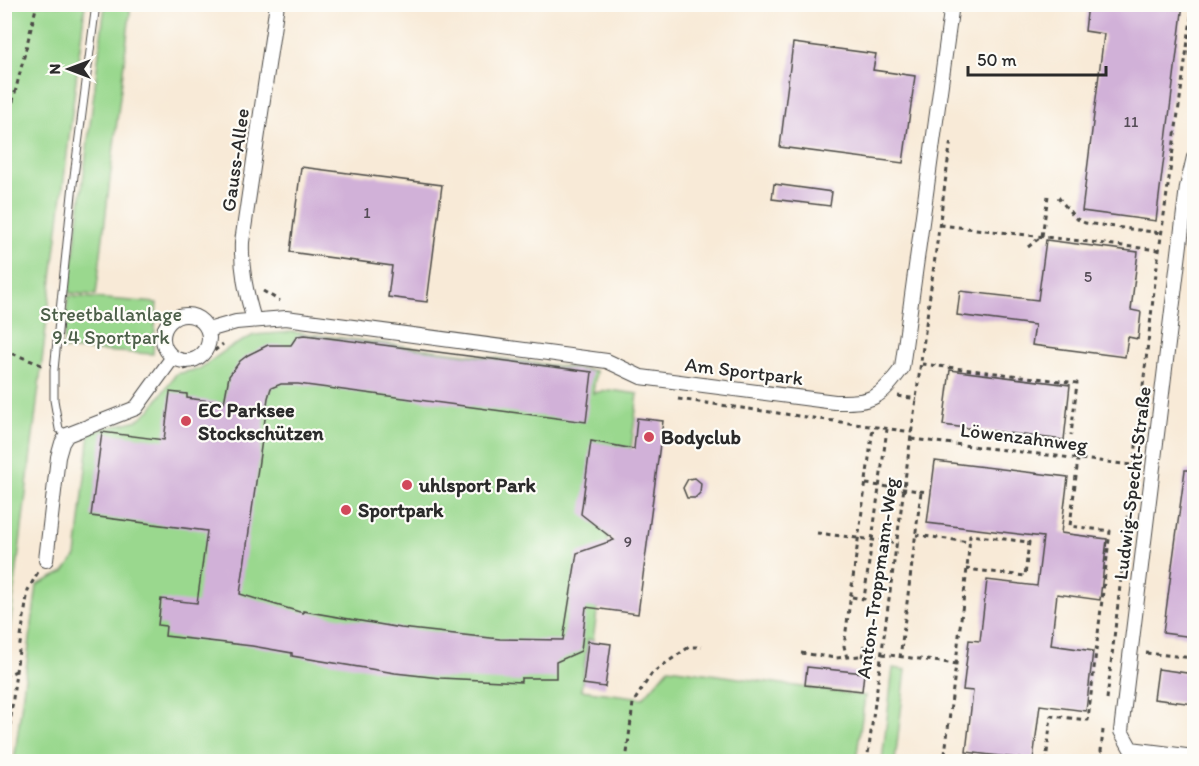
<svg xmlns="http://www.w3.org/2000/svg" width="1199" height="766" viewBox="0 0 1199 766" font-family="Itim,sans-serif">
<rect width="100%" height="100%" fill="#fdfcf7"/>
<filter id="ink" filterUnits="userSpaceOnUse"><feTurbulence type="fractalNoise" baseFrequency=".0167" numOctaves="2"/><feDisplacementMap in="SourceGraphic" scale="12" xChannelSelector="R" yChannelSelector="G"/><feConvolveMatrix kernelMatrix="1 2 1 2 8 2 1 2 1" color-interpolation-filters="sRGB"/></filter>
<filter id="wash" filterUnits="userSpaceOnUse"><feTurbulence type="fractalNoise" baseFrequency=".008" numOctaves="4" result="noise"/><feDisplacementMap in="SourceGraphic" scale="24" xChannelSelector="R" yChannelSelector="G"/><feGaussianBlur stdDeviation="1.35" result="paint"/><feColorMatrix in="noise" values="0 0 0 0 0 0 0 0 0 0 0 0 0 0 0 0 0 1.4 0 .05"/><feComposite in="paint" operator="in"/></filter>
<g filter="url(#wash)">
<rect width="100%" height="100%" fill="#f8ead7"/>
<!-- green -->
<path fill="#9ad88e" stroke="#62825c" stroke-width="1.5" d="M5 4 85 5 5 668 4 5Z
M105 5H131L96 295 69 293Z
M68 296 157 303 153 354 63 349Z
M293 332 596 371 593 393 610 390 638 394 629 464 618 465 593 640 588 639 581 690 643 698 669 668 865 696 856 761 14 762 37 585 64 572 76 556 90 432 138 420 151 409 176 374 199 369 229 348 254 335Z
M893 668 906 670 895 761H882Z"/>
<g id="blocks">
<!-- building -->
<path fill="#d1b1d8" d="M1088 4H1183L1156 221 1082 211 1104 34 1085 31Z
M793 43 876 54 873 70 915 76 903 163 780 147Z
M301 167 442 185 427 302 388 297 392 266 290 252Z
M774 184 832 192 830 206 772 199Z
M1046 240 1138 252 1131 310 1141 312 1138 339 1128 337 1125 357 1032 345 1035 325 957 315 960 291 1038 300Z
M305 335 592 372 586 422 298 384H281L271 388 268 398 240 594 303 613V611L401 628 500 639 563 640 577 553 614 540 581 514 591 441 634 449 637 418 663 421 638 614 586 607 581 651 556 662V678H521V682L440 678 395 673 292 656V653L252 646 165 636 166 626 158 625 161 599 197 603 207 531 91 516 102 432 164 440 170 392 187 394V398L224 403 229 376 240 361 248 355 268 345H291L297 336Z
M950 370 1070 385 1064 440 943 425Z
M935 461 1068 477 1061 533 1107 539 1100 600 1057 594 1051 645 1093 651 1086 711 1040 705 1033 760 966 752 973 691 963 690 969 640 980 641 987 580 1037 586 1043 537 927 523Z
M1185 470H1194L1193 637 1163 633Z
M695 478 701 483 700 493 695 498H687L683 488 688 479Z
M588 641 611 644 605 687 583 684Z
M807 667 864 673 862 691 805 685Z
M1158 669 1194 674V704L1154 699Z"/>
</g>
</g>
<g filter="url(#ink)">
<use href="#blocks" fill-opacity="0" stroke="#4a4845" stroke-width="1.5"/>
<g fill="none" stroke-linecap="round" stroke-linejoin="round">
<defs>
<path id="service" d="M67 435 59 429 54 400V370L73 184 96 4"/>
<path id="minor" d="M163 338a23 23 0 1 1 46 0a23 23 0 1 1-46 0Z
M254 320C246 293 241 270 242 242L277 4
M208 330 236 322 286 318 607 361 641 377 835 402C873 403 880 398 902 368L952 4
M46 560 58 457 62 443 67 435 136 408 173 357
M1131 749 1121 731 1187 187 1194 157
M1131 749 1194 757"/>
</defs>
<!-- service casing -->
<use href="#service" stroke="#4a4845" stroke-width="9"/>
<!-- minor casing -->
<use href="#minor" stroke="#4a4845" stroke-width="16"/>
<!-- path -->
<path stroke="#4a4845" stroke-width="3" stroke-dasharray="4.5 4.5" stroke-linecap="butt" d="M4 137 37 4
M1058 197 1075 218 1085 223 1161 233
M940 225 1159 250
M1028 247 1042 236 1048 196
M263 291 280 301
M4 350 44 366
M922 364 1077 383 1071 435
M184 369 195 366 223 344
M898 396 917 399
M678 399 912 432
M911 439 1132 465
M866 484 927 492
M817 533 898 543
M916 535 970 542
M852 597 864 599 887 429
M801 653 836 658 882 654 956 664 944 762
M1146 653 1194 658
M862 657 864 645
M847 658 844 646 873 428
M900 658 921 492
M956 664C960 621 967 578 970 535L1029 542 1025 576 966 569
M4 676 16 671
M1107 699 1156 273 1193 4
M1103 730 1101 751 1108 762
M6 762 16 671 28 590 38 572
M626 762 633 703 652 673 689 647H702
M867 762 951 139
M1046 762 1051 716 1088 720 1110 531 1070 526 1078 459"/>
<!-- service -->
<use href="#service" stroke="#fff" stroke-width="7"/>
<!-- minor -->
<use href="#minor" stroke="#fff" stroke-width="14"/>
</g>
</g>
<!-- markers -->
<g fill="#d1495b" stroke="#fdfcf7" stroke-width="2">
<circle cx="186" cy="421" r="6"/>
<circle cx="649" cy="437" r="6"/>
<circle cx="407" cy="485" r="6"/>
<circle cx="346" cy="510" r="6"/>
</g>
<g text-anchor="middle" stroke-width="4.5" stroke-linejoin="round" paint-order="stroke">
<!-- number labels -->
<g font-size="16" fill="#544c56">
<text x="1131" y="127">11</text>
<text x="367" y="218">1</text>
<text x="1088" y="282">5</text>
<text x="628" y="547">9</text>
</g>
<!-- street labels -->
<g font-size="20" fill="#2b2b2b" stroke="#fdfcf7">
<text transform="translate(235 160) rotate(-82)" y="7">Gauss-Allee</text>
<text transform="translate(744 371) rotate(7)" y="7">Am Sportpark</text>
<text transform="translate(1024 437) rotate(7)" y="7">Löwenzahnweg</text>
<text transform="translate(1132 483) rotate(-83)" y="7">Ludwig-Specht-Straße</text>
<text transform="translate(877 578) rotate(-82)" y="7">Anton-Troppmann-Weg</text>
</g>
<!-- park labels -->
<g font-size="20" fill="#4c5f49" stroke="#fdfcf7">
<text x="111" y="321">Streetballanlage<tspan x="111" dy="23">9.4 Sportpark</tspan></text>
</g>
<!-- poi labels -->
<g font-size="20" font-weight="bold" fill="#2b2b2b" stroke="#fdfcf7" text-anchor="start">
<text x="198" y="417">EC Parksee<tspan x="198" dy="23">Stockschützen</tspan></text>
<text x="661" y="444">Bodyclub</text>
<text x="419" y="492">uhlsport Park</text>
<text x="358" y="517">Sportpark</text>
</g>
</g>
<!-- margin -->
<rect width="1199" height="766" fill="none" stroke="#fdfcf7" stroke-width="24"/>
<!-- north arrow -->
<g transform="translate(69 69) rotate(270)" stroke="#fdfcf7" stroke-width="4.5" paint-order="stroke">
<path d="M0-4.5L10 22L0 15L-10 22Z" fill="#2b2b2b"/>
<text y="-9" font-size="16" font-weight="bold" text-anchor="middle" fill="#2b2b2b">N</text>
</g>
<!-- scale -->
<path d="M968 66v9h138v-9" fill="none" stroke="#2b2b2b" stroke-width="3"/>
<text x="977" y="66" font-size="18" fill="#2b2b2b" stroke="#fdfcf7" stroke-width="4.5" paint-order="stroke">50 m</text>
</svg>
